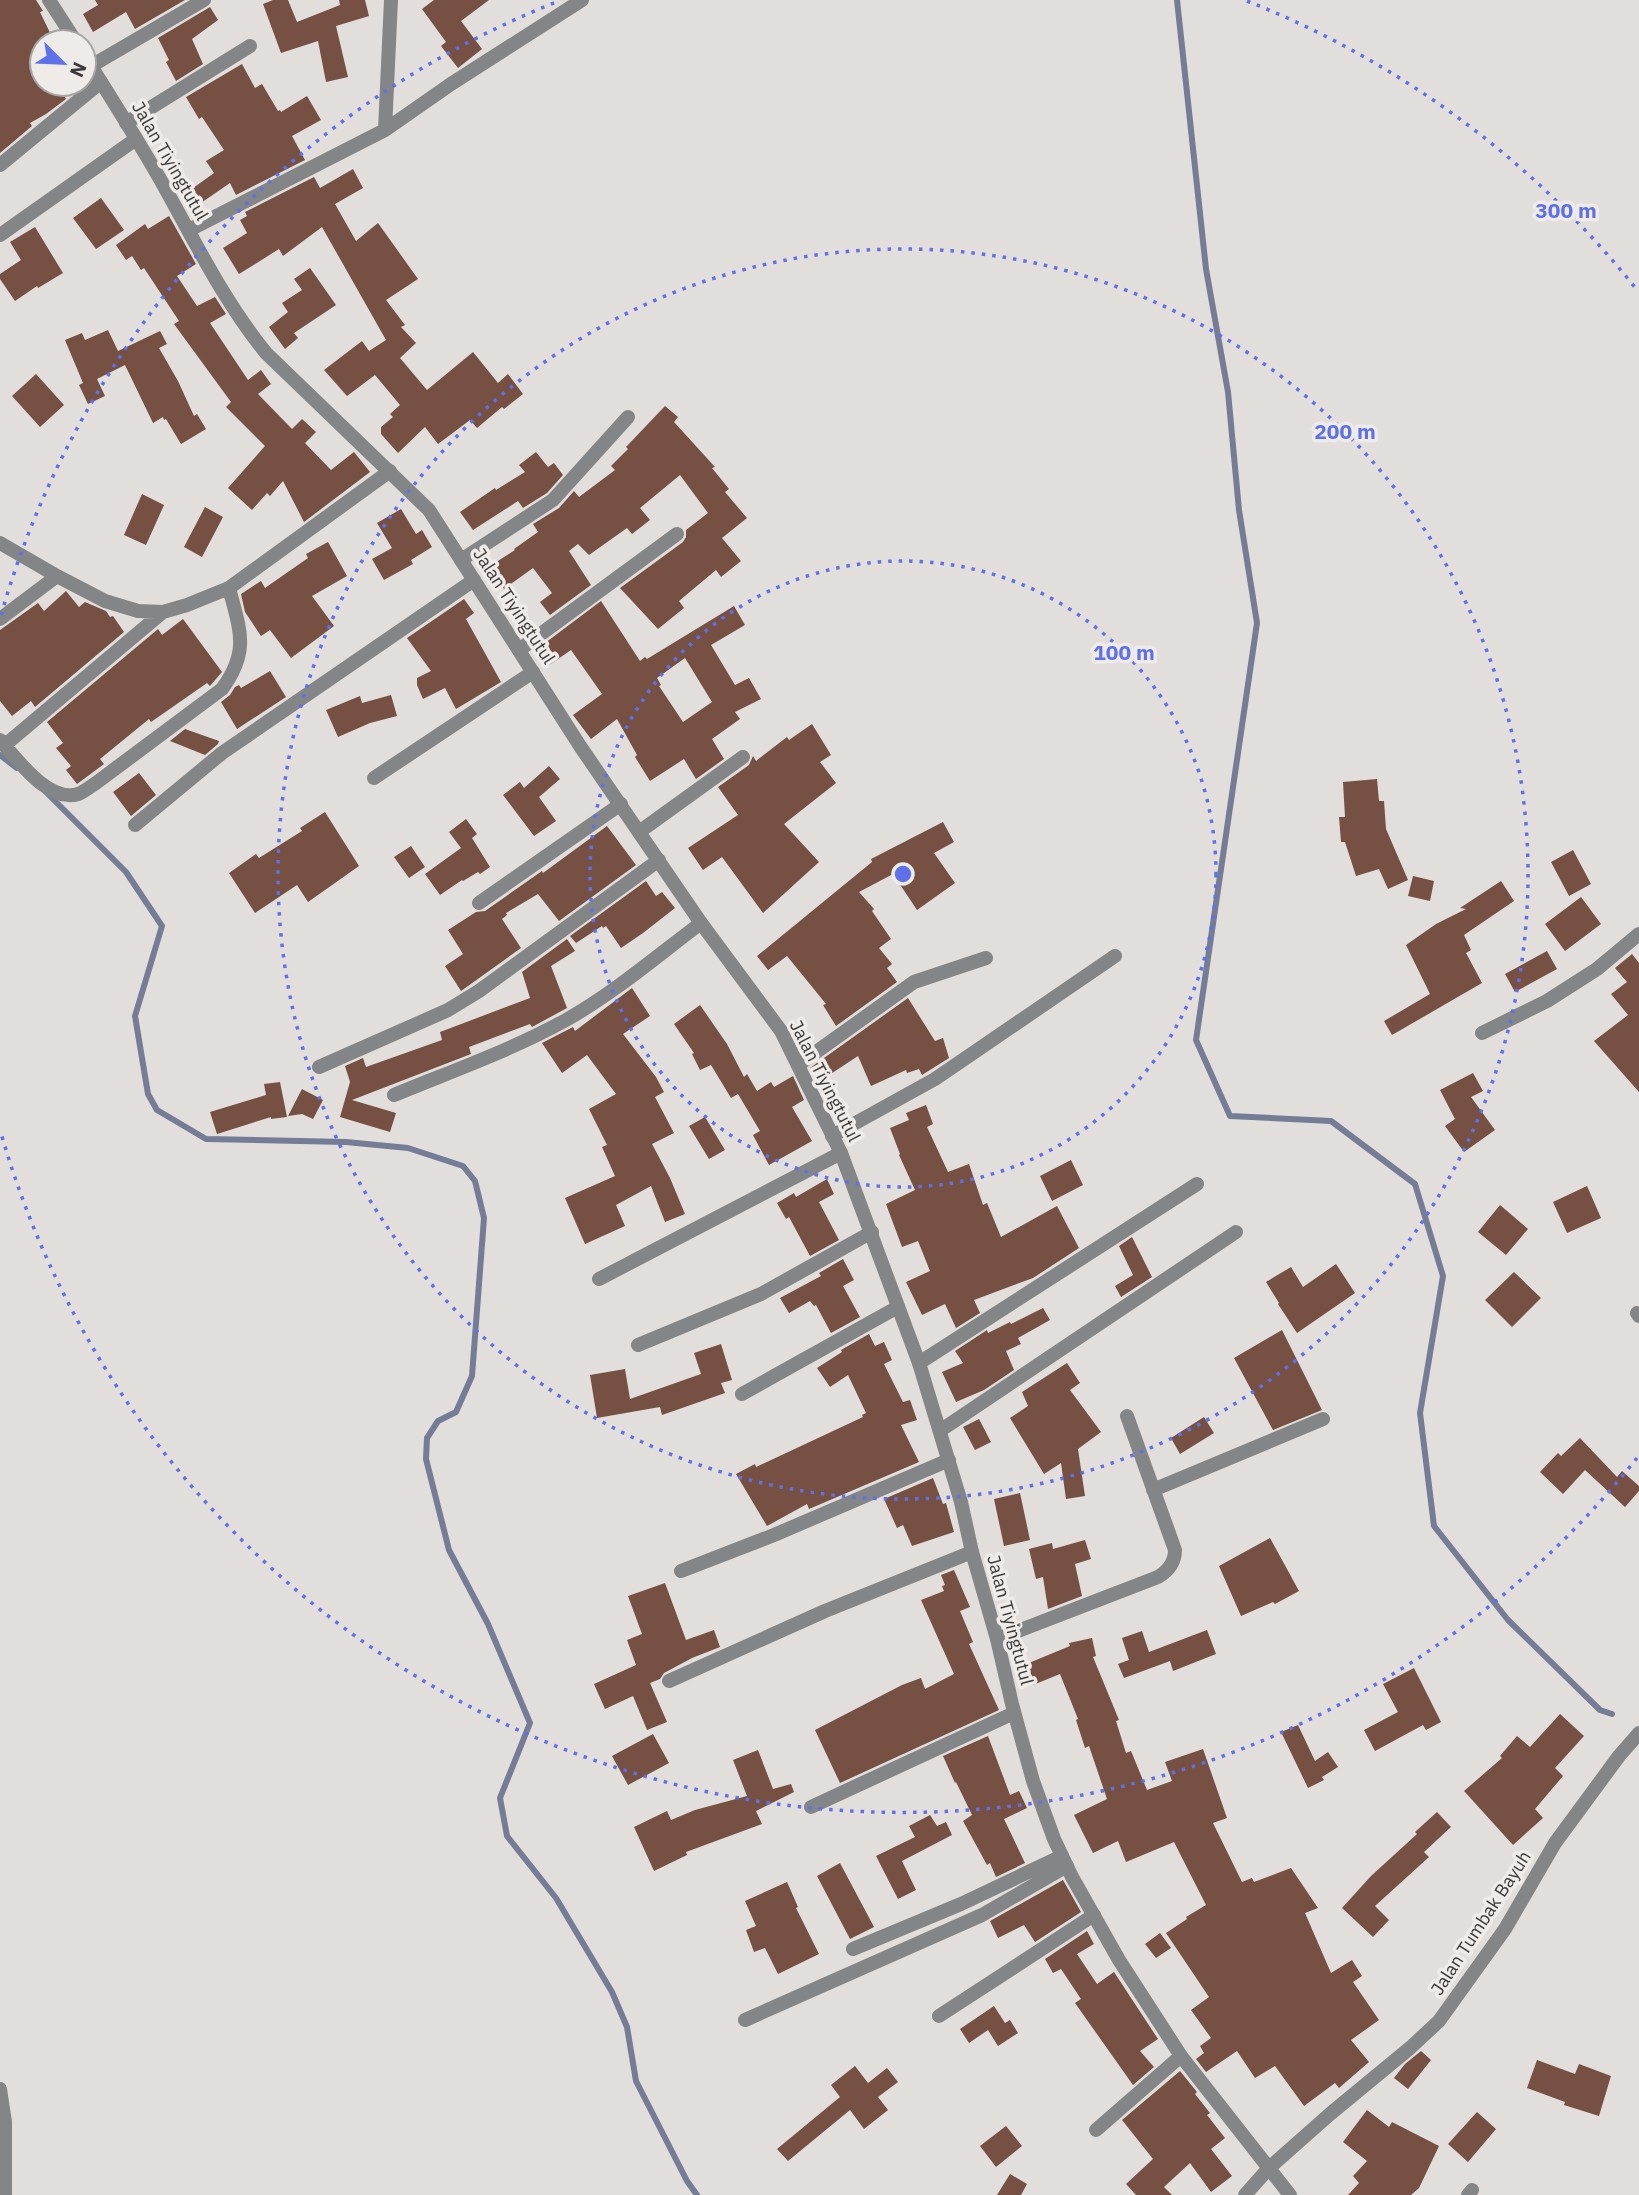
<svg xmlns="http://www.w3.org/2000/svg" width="1639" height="2195" viewBox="0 0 1639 2195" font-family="'IBM Plex Sans',sans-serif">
<rect width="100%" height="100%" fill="#e2dedc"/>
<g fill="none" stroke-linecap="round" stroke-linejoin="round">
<!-- stream -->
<path stroke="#757c95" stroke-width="6" d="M1177 0 1206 269 1228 392 1239 510 1257 623 1196 1040 1230 1116 1331 1121 1415 1184 1443 1276 1420 1413 1434 1526 1508 1620 1600 1710 1612 1714
M0 755 17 768
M46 792 126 872 162 926 135 1016 148 1094 157 1110 206 1139 346 1142 408 1148 463 1166 475 1181 484 1218 472 1376 456 1412 438 1421 427 1438 426 1459 449 1550 488 1624 530 1723 500 1798 507 1836 556 1898 612 1992 627 2027 636 2081 687 2181 697 2195"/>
</g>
<!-- building -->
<path fill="#755043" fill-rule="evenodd" d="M0 0H36L43 11 40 12 54 41 42 42V84H58L66 99 46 114 30 123 32 126 0 153Z
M95 0H185L135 29 126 12 93 32 83 14 98 5Z
M273 0H288L297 22 340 5 339 0H365L369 16 336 26 348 77 326 82 318 41 281 53 263 4Z
M434 0H489L461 21 482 49 458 68 441 46 446 42 422 9Z
M210 7 218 20 192 39 203 64 176 81 166 62 169 60 158 38Z
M242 64 255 88 262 84 278 111 280 110 281 112 307 96 321 120 292 136 305 160 236 195 230 183 198 205 189 191 214 173 206 161 224 150 202 117 199 119 186 97Z
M353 169 363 188 335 204 356 241 378 223 418 279 386 300 405 325 401 327 416 343 400 358 427 390 473 352 498 383 508 374 523 394 504 409 502 407 477 428 470 420 438 444 425 427 398 453 381 434V427L393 417 390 414 400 405 375 375 347 396 324 370 362 341 369 351 386 340 322 227 283 256 279 249 239 274 223 248 247 233 240 220 247 216 245 212 314 177 320 188Z
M101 198 124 230 96 249 73 218Z
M169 216 196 264 177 276 197 306 215 297 226 314 210 323 248 380 261 370 271 384 258 394 292 429 302 419 316 432 305 443 331 470 354 452 370 472 304 522 283 481 270 496 267 493 252 510 228 488 265 446 226 407 231 402 174 324 179 321 144 268 141 270 132 256 126 260 116 245 145 224 148 229Z
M35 227 63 273 38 288 37 286 15 301 0 279V274L21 260 10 242Z
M310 268 336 305 294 333 298 338 285 349 269 327 288 312 282 303 302 290 294 279Z
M108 330 118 351 160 331 167 344 159 348 178 381 194 416 197 414 206 429 181 444 166 419 164 420 163 417 153 423 125 365 97 379 105 396 88 404 79 385 83 383 65 340 82 333 85 340Z
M36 374 64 405 40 427 12 396Z
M665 406 678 417 674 422 715 467 712 468 729 489 725 492 747 518 722 538 741 561 721 577 716 570 679 601 684 608 658 629 620 588 683 542 686 537V530L708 513 680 475 640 508 650 520 632 534 627 528 589 555 578 544 569 551 591 585 550 615 540 602 552 593 533 568 504 589 490 566 515 550 514 549 538 532 533 524 559 508 574 491 579 497 615 470 611 466 628 449 626 447Z
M536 452 548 467 554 463 563 475 547 493 523 508 518 501 473 530 460 512 495 488 496 490 525 472 519 465Z
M142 494 164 505 146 545 124 535Z
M205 507 223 517 202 557 184 547Z
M401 509 416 534 422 530 432 547 411 560 413 564 384 580 372 559 392 548 377 523Z
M328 542 347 576 312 596 334 626 291 658 270 630 261 636 245 612 241 594 261 581 265 588 308 558 306 554Z
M66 591 79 607 85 602 106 611 110 617 113 616 124 632 35 707 31 701 12 716 0 701V630L38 603 44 611Z
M464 599 474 613 466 619 501 682 456 709 445 688 423 699 417 685V678L431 671 407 638Z
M601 601 640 661 645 657 647 659 734 606 745 625 711 645 735 685 749 678 761 699 735 712 740 719 712 739 724 759 696 779 684 759 650 781 635 757 637 755 617 719 591 739 573 715 602 694 571 650 548 666 537 649ZM685 658 712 702 683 722 659 686 661 685 657 678Z
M183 619 222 672 210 686 207 683 151 722 149 719 100 759 104 764 77 784 66 770 71 766 56 748 63 743 47 722 158 629 162 635Z
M270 671 286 697 237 729 221 702 230 695 235 687 239 685 241 688Z
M391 695 397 716 370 723 338 737 326 710 360 696 362 703Z
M812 724 831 755 820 762 836 783 784 824 819 862 763 913 722 857 703 870 688 848 738 815 718 787 749 765 753 756 756 761 787 737 789 740Z
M185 729 219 741 218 744 205 755 170 741Z
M549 766 560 779 539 797 556 821 534 836 503 795 520 782 524 788Z
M139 773 156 795 131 816 113 792Z
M1377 779 1379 801H1384L1386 829 1408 880 1388 889 1379 869 1356 876 1345 842H1341L1339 817H1345L1343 782Z
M325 812 359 866 308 902 297 885 255 913 229 873 256 854 259 858 302 831 300 828Z
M466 819 477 834 472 838 490 867 480 874 478 872 463 881 462 880 440 895 425 874 461 848 449 832Z
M943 822 954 842 934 853 955 883 917 910 893 874 859 892 874 909 872 911 891 939 879 948 892 964 887 968 897 982 836 1026 823 1005 826 1004 787 956 768 970 757 956 872 862 871 859Z
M607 826 636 865 559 921 538 894 506 913 507 915 502 919 521 948 461 991 445 966 463 954 448 930 476 912 485 911 542 871 543 873Z
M411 846 425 867 409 878 394 857Z
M1573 850 1591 884 1569 896 1551 862Z
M1413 876 1434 881 1430 901 1408 896Z
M646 881 656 896 662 892 675 908 643 933 621 948 606 926 603 928 602 926 576 943 570 936Z
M1501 881 1514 901 1464 935 1471 950 1466 953 1482 983 1392 1035 1384 1021 1430 994 1406 945 1436 924 1466 909 1460 908Z
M1581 897 1601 924 1565 951 1545 924Z
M567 939 575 951 551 966 567 1008 532 1027 530 1024 469 1047 471 1054 352 1100 396 1113 390 1132 340 1117 350 1082 345 1066 363 1058 366 1067 442 1040 440 1032 530 998 522 972Z
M1547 951 1557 969 1515 992 1505 974Z
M1632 954 1639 963V1092L1594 1041 1628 1015 1611 994 1627 982 1615 968Z
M632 988 650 1016 623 1034 656 1077 664 1092 655 1097 674 1133 652 1144 670 1178 685 1214 665 1222 651 1186 616 1205 625 1226 585 1244 565 1198 615 1176 602 1147 607 1145 589 1109 616 1094 587 1055 562 1073 542 1043 573 1027 575 1031Z
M908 998 935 1041 943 1038 949 1058 922 1075 919 1069 907 1073 906 1070 871 1086 858 1056 817 1083 810 1068Z
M700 1005 727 1044 744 1077 747 1074 757 1091 771 1082 774 1087 793 1076 804 1100 792 1107 812 1141 769 1165 753 1135 760 1131 738 1094 731 1098 711 1065 700 1070 692 1054 694 1053 674 1024Z
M1473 1073 1483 1091 1471 1097 1495 1130 1464 1152 1445 1126 1455 1119 1440 1090Z
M280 1082 287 1117 271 1119V1117L217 1134 210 1112 266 1095 264 1084Z
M302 1089 323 1100 313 1119 302 1114 288 1116Z
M926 1105 933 1124 927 1127 948 1172 969 1164 983 1205 987 1203 1001 1237 1057 1206 1079 1248 1033 1278 974 1300 980 1313 956 1328 945 1304 922 1315 906 1282 930 1271 918 1241 902 1247 886 1204 915 1190 899 1155 900 1154 890 1128 909 1120 906 1113Z
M705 1117 725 1150 709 1159 689 1126Z
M1071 1160 1083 1185 1052 1201 1040 1176Z
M827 1179 834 1194 819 1202 839 1240 810 1256 789 1217 786 1219 777 1203 794 1193 796 1197Z
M1587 1186 1601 1218 1567 1233 1553 1202Z
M1500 1205 1528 1229 1506 1255 1478 1232Z
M1132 1237 1152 1277 1121 1297 1115 1286 1133 1275 1119 1246Z
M843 1259 854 1280 843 1286 860 1317 831 1333 816 1305 814 1306 810 1301 789 1313 780 1298 821 1276 819 1273Z
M1336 1264 1355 1293 1297 1333 1278 1304 1279 1303 1266 1282 1291 1267 1303 1287Z
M1514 1272 1541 1298 1512 1327 1485 1300Z
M1043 1308 1050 1320 1018 1338 1021 1344 1006 1351 1014 1370 984 1390 956 1402 942 1372 963 1363 955 1351 987 1330 988 1333 1010 1322 1011 1324Z
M1282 1330 1322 1410 1273 1430 1234 1358Z
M869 1334 875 1346 884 1342 892 1360 884 1364 903 1402 910 1400 917 1420 901 1425 919 1462 809 1509 807 1504 767 1526 736 1474 755 1464 756 1467 863 1417 862 1415 866 1413 848 1375 830 1387 817 1368 842 1352 841 1350Z
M721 1344 732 1380 721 1383 725 1393 662 1415 660 1407 597 1418 590 1375 625 1369 630 1399 701 1374 694 1353Z
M1067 1363 1080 1383 1070 1390 1101 1432 1078 1449 1085 1496 1066 1499 1061 1463 1044 1474 1010 1418 1028 1406 1022 1392Z
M1204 1417 1214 1433 1180 1454 1171 1438Z
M979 1419 991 1442 975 1450 963 1427Z
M1580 1438 1617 1477 1622 1471 1639 1486V1491L1625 1507 1585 1470 1563 1494 1540 1472 1558 1453 1561 1456Z
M933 1478 943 1504 946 1503 954 1532 912 1546 903 1525 897 1528 884 1499Z
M1020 1493 1030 1540 1004 1546 994 1499Z
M1270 1538 1299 1591 1275 1604 1273 1602 1241 1616 1219 1566Z
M1085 1540 1091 1559 1075 1564 1082 1596 1048 1609 1043 1577 1036 1579 1029 1549 1052 1543 1053 1549Z
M954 1570 970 1607 960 1611 973 1642 969 1644 999 1710 840 1783 815 1730 902 1685 921 1678 925 1689 954 1674 921 1600 944 1591 942 1586 945 1585 941 1575Z
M665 1583 686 1640 714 1630 720 1647 692 1658 664 1673 660 1679 650 1683 667 1722 647 1730 633 1696 605 1709 594 1684 636 1665 627 1640 642 1634 628 1596Z
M1207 1630 1216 1654 1173 1671 1170 1661 1124 1678 1118 1664 1129 1660 1122 1638 1142 1631 1149 1652Z
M1092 1638 1096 1656 1093 1657 1119 1720 1116 1721 1126 1753 1131 1751 1147 1790 1172 1781 1165 1762 1203 1749 1227 1818 1213 1823 1242 1882 1252 1878 1254 1882 1291 1868 1318 1908 1305 1913 1331 1973 1352 1960 1362 1976 1353 1982 1379 2020 1351 2040 1369 2062 1339 2088 1335 2083 1304 2106 1275 2066 1255 2078 1237 2051 1206 2072 1196 2059 1204 2053 1200 2046 1211 2038 1191 2010 1209 1997 1166 1933 1187 1919 1186 1917 1206 1905 1174 1842 1126 1862 1118 1841 1093 1853 1074 1815 1107 1799 1089 1746 1085 1748 1076 1720 1078 1719 1060 1674 1033 1685 1024 1665 1070 1646 1069 1643Z
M1414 1668 1441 1722 1426 1730 1423 1725 1375 1751 1364 1730 1398 1712 1383 1684Z
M1560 1714 1584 1736 1555 1768 1563 1776 1535 1809 1543 1818 1513 1845 1464 1791 1502 1758 1500 1756 1517 1736 1530 1747Z
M1298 1725 1315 1761 1328 1752 1338 1767 1322 1777 1324 1780 1308 1788 1281 1732Z
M653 1734 669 1763 628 1785 612 1756Z
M988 1736 1010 1795 1019 1791 1027 1808 1004 1819 1025 1863 996 1877 990 1863 987 1865 963 1821 972 1815 956 1782 955 1783 943 1756Z
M758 1750 773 1789 791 1784 794 1792 756 1811 762 1824 686 1852 687 1855 654 1871 634 1827 667 1811 671 1820 695 1810 747 1796 733 1760Z
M1437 1812 1451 1827 1424 1852 1429 1857 1375 1906 1389 1920 1373 1937 1342 1908 1371 1876 1417 1834 1415 1832Z
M930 1815 937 1826 946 1822 952 1835 902 1861 916 1890 898 1899 876 1856 915 1837 909 1826Z
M840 1863 874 1927 850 1939 817 1876Z
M1063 1880 1081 1912 1035 1942 1024 1925 998 1938 990 1921Z
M787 1882 798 1907 796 1908 819 1954 778 1974 765 1948 754 1952 746 1930 756 1926 745 1901Z
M1087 1931 1094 1944 1077 1954 1097 1984 1114 1972 1158 2039 1140 2051 1154 2067 1133 2085 1075 2003 1081 1999 1061 1969 1053 1973 1045 1959Z
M1160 1933 1171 1948 1156 1958 1145 1944Z
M994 2006 1005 2023 1010 2020 1018 2033 998 2046 988 2030 969 2043 960 2029Z
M1421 2051 1431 2060 1408 2089 1394 2078 1405 2064Z
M1537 2060 1575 2074 1579 2064 1611 2076 1599 2116 1564 2105 1565 2102 1527 2088Z
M855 2066 868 2083 887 2068 898 2082 878 2097 888 2110 864 2129 850 2110 788 2161 777 2149 840 2097 831 2085Z
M1180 2071 1197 2092 1195 2094 1210 2113 1207 2115 1225 2138 1211 2149 1232 2176 1211 2192 1190 2163 1164 2187 1172 2195H1136L1126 2184 1153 2159 1122 2120Z
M1367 2110 1389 2127 1392 2122 1439 2146 1419 2188 1411 2195H1348L1359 2183 1353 2176 1367 2161 1343 2142Z
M1477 2112 1496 2129 1468 2162 1448 2144Z
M1006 2126 1022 2146 996 2167 980 2146Z
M1010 2174 1027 2184 1021 2195H997Z"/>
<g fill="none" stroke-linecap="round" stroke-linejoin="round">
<!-- minor -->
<path stroke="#848586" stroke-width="14" d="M91 66 204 0
M126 123 250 46
M385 130 391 0
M0 165 101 82
M189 230 385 130 451 84 582 0
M0 235 136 139
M0 543 57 576 105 601 138 611 163 612 187 605 229 588 390 471
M461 560 553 500 628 417
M0 619 57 576
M519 650 677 534
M0 740C17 759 48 803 78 794 84 792 91 786 96 783L222 689C250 651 240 630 229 588
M5 745 163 612
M374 778 533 672
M135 825 222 753 474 580
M639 832 743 757
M479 903 621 804
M1482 1033 1547 1001 1597 969 1639 934
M798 1065 914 982 986 958
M319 1067 448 1010 479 991 659 860
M394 1095C452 1071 512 1050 566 1020 614 993 657 956 701 923
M832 1136 935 1079 1115 956
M599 1279 841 1153
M1637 1313 1639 1316
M638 1345 761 1294 872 1232
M919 1363 1197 1184
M742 1394 898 1307
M941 1430 1236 1232
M1153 1490 1323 1419
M681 1571 774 1535 949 1460
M997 1639 1158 1577C1168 1571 1175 1562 1175 1550L1127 1416
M669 1681 825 1611 972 1552
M811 1807 1014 1713
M853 1949 961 1904 1062 1856
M939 2016 1094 1915
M745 2020 982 1915 1067 1866
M0 2089 5 2122V2195
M1096 2130 1181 2056
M1245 2195 1269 2168
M1468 2195 1472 2190"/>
<!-- tertiary -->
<path stroke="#848586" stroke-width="14" d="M49 0 76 42
M84 55C110 96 136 137 160 179 193 238 223 300 266 353L429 510 580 746 701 923 781 1031 841 1153 919 1363 961 1502 972 1552 997 1639 1012 1704 1033 1781 1054 1839 1072 1877 1119 1960 1181 2056 1290 2195
M1269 2168 1330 2114 1410 2048 1439 2021 1505 1929 1555 1843 1619 1756 1639 1733"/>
</g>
<!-- distance rings -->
<g fill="none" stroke="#5f71e9" stroke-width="3.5" stroke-dasharray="3.5 7">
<circle cx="903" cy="874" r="313"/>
<circle cx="903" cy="874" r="625"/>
<path d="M1637 1458A938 938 0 0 1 1 1133M1 615A938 938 0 0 1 559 1M1247 1A938 938 0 0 1 1637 290"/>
</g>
<g text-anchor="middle" stroke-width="7" stroke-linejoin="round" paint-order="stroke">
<!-- street labels -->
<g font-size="18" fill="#3b3939" stroke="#efebe9">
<text transform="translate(170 161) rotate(60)" y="6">Jalan Tiyingtutul</text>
<text transform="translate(514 606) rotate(57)" y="6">Jalan Tiyingtutul</text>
<text transform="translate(825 1081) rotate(63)" y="6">Jalan Tiyingtutul</text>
<text transform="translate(1010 1620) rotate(75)" y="6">Jalan Tiyingtutul</text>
<text transform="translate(1481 1923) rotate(-57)" y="6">Jalan Tumbak Bayuh</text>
</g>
</g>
<circle cx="903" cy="874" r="10" fill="#5f71e9" stroke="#efebe9" stroke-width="3.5"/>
<g font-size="21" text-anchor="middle" font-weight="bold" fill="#5f71e9" stroke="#efebe9" stroke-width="7" stroke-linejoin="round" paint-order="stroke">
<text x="1566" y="218">300 m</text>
<text x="1345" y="439">200 m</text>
<text x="1124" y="660">100 m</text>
</g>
<!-- north arrow -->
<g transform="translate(63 63) rotate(114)"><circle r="33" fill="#efebe9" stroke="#a7a4a3" stroke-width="2"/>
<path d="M0-5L12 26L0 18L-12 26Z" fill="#5f71e9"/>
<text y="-10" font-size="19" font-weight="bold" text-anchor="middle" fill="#3b3939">N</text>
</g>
</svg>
